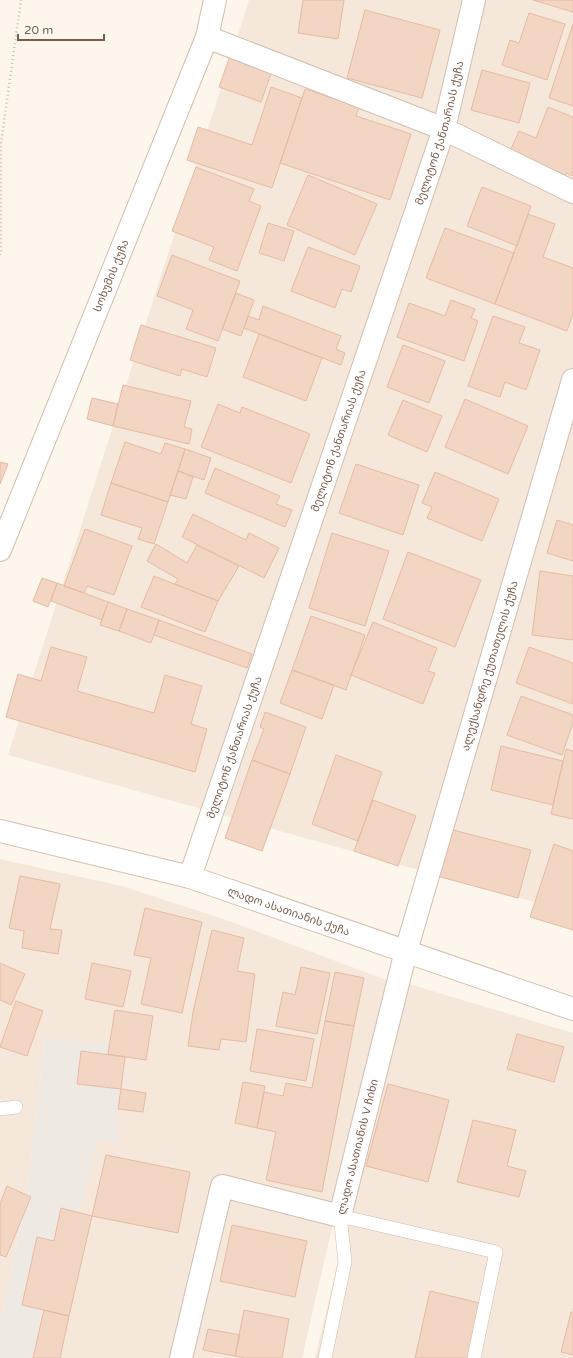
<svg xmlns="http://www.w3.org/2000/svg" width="573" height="1358" viewBox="0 0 573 1358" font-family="'Varela Round','Noto Sans Georgian',sans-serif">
<rect width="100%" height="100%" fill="#fdf6ec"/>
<!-- residential -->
<path fill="#f5e8da" d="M249 0H573V913L8 755Z
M0 859 122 886 232 922 389 981 302 1358H48L75 1227 98 1138 116 1142 45 1039 28 1184 7 1296 0 1322Z
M409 984 573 1033V1358H315L350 1210Z"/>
<!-- industrial -->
<path fill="#efe9e4" d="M45 1039 122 1046 117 1143 98 1139 75 1227 48 1358H0V1322L7 1296 28 1184Z"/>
<!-- building -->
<path fill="#f3d5c3" stroke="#e6bba3" d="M303 0H344L338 39 298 33Z
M533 0H573V12Z
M365 10 440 30 422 98 347 78Z
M529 13 565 24 547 80 502 65 510 40 519 43Z
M573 24V106L549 98Z
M230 56 272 71 261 102 219 87Z
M482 70 530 83 519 123 471 110Z
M271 87 302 98 272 188 187 160 198 127 252 145Z
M305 89 359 107 356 116 411 134 390 200 280 163Z
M548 107 573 117V176L566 173 563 179 508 156 519 131 536 138Z
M196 167 254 189 249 201 261 206 237 271 209 260 214 247 172 231Z
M308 175 377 204 355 255 287 225Z
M482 187 531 206 517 246 467 226Z
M528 214 555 224 543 257 573 268V314L567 331 495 304Z
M268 223 294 231 284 261 259 253Z
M445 228 514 253 495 304 426 278Z
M308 247 360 266 351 292 342 289 335 308 291 291Z
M172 255 240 281 218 341 186 329 193 310 157 296Z
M236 293 254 300 241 336 222 329Z
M451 300 475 309 471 318 478 321 464 361 397 337 409 303 445 316Z
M263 306 341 336 336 349 345 353 341 365 244 328 248 316 259 320Z
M493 316 525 327 519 343 540 350 526 390 505 382 500 397 468 386Z
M141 325 216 348 207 377 182 369 180 376 130 360Z
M259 334 322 358 306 401 243 377Z
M403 345 445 361 429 403 387 387Z
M123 385 191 401 184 427 192 429 189 444 113 426Z
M92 398 118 404 113 426 87 419Z
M465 399 528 426 508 474 445 447Z
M403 400 442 416 427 452 388 435Z
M218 404 240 413 242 407 310 434 291 483 201 447Z
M125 442 161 454 165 443 185 449 168 502 111 483Z
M185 449 211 458 204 480 178 471Z
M0 462 8 464 0 484Z
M356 464 419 485 403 535 339 513Z
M215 468 280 496 276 504 292 510 285 527 205 493Z
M178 471 193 477 186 499 170 495Z
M435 472 499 499 482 541 427 518 432 507 422 503Z
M111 483 168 502 154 544 138 539 142 528 101 515Z
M193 514 246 540 249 533 279 548 264 578 182 537Z
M557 520 573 525V561L547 553Z
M85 529 132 546 114 595 87 586 84 593 64 586Z
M332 533 389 551 365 626 309 608Z
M156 544 187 563 197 545 239 566 218 601 175 584 178 579 147 561Z
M408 552 481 580 455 647 383 619Z
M540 571 573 576V640L532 635Z
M154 576 218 601 205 632 141 607Z
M42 578 57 583 48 607 33 601Z
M57 583 108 602 102 620 51 601Z
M108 602 127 609 119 631 100 625Z
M127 609 159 620 151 643 119 631Z
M311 616 365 635 346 690 292 670Z
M159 620 252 654 247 668 154 635Z
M373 622 437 648 428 671 435 673 423 704 351 675Z
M51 647 87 657 77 691 154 713 165 675 202 686 191 724 207 729 195 772 6 717 18 674 41 681Z
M529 647 573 663V704L516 683Z
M292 670 334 685 322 719 280 703Z
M521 696 573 715V723L562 755 507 735Z
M265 712 306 727 290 774 252 760 264 729 260 727Z
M501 746 563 761 553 805 491 790Z
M566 749 573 751V819L551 814Z
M336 755 382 772 358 841 312 824Z
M252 760 290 774 262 851 225 838Z
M373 800 416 816 398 866 354 851Z
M449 829 531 850 518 898 437 876Z
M554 844 573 851V930L530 917Z
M20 876 60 884 50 929 62 930 58 954 22 948 24 931 9 928Z
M145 908 202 922 182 1013 141 1004 151 958 134 955Z
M212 930 244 938 237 971 255 974 246 1042 221 1039 219 1050 188 1046 193 1012Z
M0 963 25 974 11 1005 0 1000Z
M92 963 131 971 123 1007 85 999Z
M301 967 330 973 317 1034 276 1026 283 992 295 995Z
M335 972 364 978 354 1026 325 1021Z
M16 1001 43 1011 27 1056 0 1047Z
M115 1010 153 1016 146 1060 108 1054Z
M325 1021 354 1026 322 1192 266 1180 276 1132 257 1128 264 1092 283 1096 286 1083 312 1088Z
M257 1029 314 1039 306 1081 250 1071Z
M517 1034 564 1047 554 1082 507 1069Z
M81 1051 125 1057 121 1089 77 1084Z
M243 1082 265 1086 257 1128 235 1123Z
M388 1084 449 1100 428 1182 366 1166Z
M121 1089 146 1093 143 1112 118 1109Z
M473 1120 516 1130 507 1166 526 1171 519 1197 457 1182Z
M106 1155 190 1172 178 1233 92 1216Z
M7 1186 31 1197 6 1257 0 1255V1204Z
M61 1208 92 1216 69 1316 22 1305 37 1237 54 1241Z
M232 1225 307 1241 295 1297 220 1281Z
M430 1291 480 1303 468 1358H415Z
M44 1310 69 1316 60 1358H33Z
M244 1310 289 1319 282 1358H245L235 1356Z
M571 1312H573V1355L561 1352Z
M208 1329 240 1335 235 1356 203 1350Z"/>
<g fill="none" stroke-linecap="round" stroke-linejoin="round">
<defs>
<path id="service" d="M0 1109 16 1107
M325 1358 345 1262 340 1216 496 1252 474 1358"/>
<g id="minor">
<path d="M207 37 444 129 573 192"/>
<path id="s1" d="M190 877 444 129 474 0"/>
<path id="s2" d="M181 1358 222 1186 340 1216 406 951 573 380"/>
</g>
<g id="tertiary">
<path id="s3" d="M0 550 207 37 215 0"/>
</g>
<g id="secondary">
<path id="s4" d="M0 831 190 877 573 1009"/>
</g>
</defs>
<!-- service casing -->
<use href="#service" stroke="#d1beb0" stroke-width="14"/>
<!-- minor casing -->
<use href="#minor" stroke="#d1beb0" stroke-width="24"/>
<!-- tertiary casing -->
<use href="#tertiary" stroke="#d1beb0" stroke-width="24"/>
<!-- secondary casing -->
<use href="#secondary" stroke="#d6c0b0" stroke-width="24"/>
<!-- path -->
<path stroke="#d9b8a5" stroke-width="2.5" stroke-dasharray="1 3" stroke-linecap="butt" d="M0 255 1 253V143L21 0"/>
<!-- service -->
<use href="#service" stroke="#fff" stroke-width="13"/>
<!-- minor -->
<use href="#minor" stroke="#fff" stroke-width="22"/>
<!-- tertiary -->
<use href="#tertiary" stroke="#fff" stroke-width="22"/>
<!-- secondary -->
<use href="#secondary" stroke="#fff" stroke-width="22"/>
</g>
<g text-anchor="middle" stroke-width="3" stroke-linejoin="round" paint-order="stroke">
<!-- street labels -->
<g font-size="11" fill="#7a5c4d" stroke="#fffaf3">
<text dy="4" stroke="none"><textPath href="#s1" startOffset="785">მელიტონ ქანთარიას ქუჩა</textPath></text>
<text dy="4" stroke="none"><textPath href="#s3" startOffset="296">სოხუმის ქუჩა</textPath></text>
<text dy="4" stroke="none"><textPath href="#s1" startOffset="461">მელიტონ ქანთარიას ქუჩა</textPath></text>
<text dy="4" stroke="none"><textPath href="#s2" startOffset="869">ალექსანდრე ქუთათელის ქუჩა</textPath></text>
<text dy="4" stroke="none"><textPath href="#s1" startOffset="137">მელიტონ ქანთარიას ქუჩა</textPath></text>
<text dy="4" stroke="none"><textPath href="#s4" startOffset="300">ლადო ასათიანის ქუჩა</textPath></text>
<text dy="4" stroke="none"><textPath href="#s2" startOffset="370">ლადო ასათიანის V ჩიხი</textPath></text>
</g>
</g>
<!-- scale -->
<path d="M18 34v6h86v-6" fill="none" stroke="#7a5c4d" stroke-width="2"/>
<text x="24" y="34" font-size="12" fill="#7a5c4d" stroke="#fffaf3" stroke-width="3" paint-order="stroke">20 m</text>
</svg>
